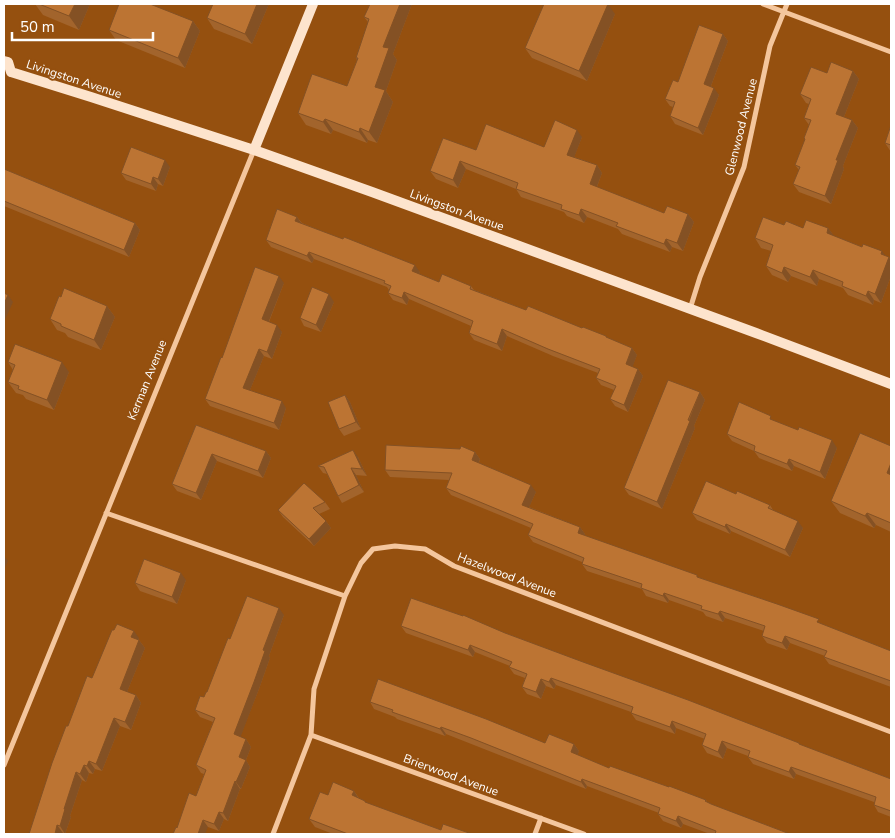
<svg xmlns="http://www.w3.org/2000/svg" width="895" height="838" viewBox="0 0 895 838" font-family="'Nunito Sans',sans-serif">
<rect width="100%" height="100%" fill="#95500f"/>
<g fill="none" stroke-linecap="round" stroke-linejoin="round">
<!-- street -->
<path stroke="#f4c69d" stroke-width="5" d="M763 4 891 52
M690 309 700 277 744 167 770 46 787 4
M106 513 345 596
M311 735 584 834
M4 765 254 150
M273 834 311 735 314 689 345 596 361 563 373 549 395 546 425 549 454 566 891 732
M535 834 541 818"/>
<!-- secondary -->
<path stroke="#fde4cd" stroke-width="10" d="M4 61 8 62 11 72
M11 72 91 97 254 150 372 192 756 333 891 384
M254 150 313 4"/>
</g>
<!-- wall -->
<path fill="#a2642c" d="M35 4H90L79 30 43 15Z
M269 4 252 44 214 29 207 18Z
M370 4H412L393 54 397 60 386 91 393 102 377 143 368 140 367 143 333 130 331 134 306 125 298 113 347 86 357 60 356 58 368 22 364 17Z
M615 14 587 81 532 58 525 48Z
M193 21 200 31 185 68 116 40 109 30Z
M723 34 728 41 711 86 719 95 703 135 675 124 670 116 673 107 670 106 665 99 678 82Z
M853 71 859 79 844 117 852 120 858 128 843 166 844 169 831 204 799 192 793 184 799 170 795 165 805 140 804 138 809 125 804 118 809 104 806 103 800 94 827 73Z
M891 125V152L885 143Z
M582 137 574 157 597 165 602 173 597 187 664 213 688 214 694 222 683 251 672 247 670 252 622 234 618 229 587 217 584 223 567 216 564 212 521 197 516 189 466 169 458 188 436 179 430 171 476 150 544 147Z
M170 167 163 186 158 184 156 191 126 180 121 173Z
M4 169 135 223 140 230 129 257 4 206Z
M297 217 302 223 420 272 419 274 439 282 471 286 474 290 526 310 582 328 632 348 637 355 632 367 638 369 643 376 628 412 615 406 610 399 614 390 601 385 596 378 598 373 553 356 507 336 502 351 474 340 469 333 471 326 409 299 407 305 393 300 388 293 389 290 387 287 314 259 312 263 271 247 266 240Z
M784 225 803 228H828L834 236 889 257 891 261V276L881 303 874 300 873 305 848 295 843 288 819 279 817 286 791 276 788 282 772 275 766 266 771 251 761 248 755 238Z
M284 283 269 322 282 332 272 359 264 356 250 390 286 408 279 430 210 406 205 399 222 358Z
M334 302 321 332 304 326 300 318Z
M107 306 115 317 101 350 68 337 65 333 57 330 50 319Z
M8 362 69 372 54 410 26 399 23 395 16 393 8 382 13 370Z
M700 392 705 400 694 426 695 428 662 509 629 495 624 488Z
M345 395 350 402 361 429 344 436 339 429Z
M775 421 837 448 825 479 794 466 792 471 759 458 754 451 732 441 727 434Z
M196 425 266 451 271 458 263 478 217 461 201 500 177 491 172 484Z
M891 446V532L876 525 874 528 840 513 831 501Z
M460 449 475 452 480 459 479 463 536 492 529 507 580 527 585 534V536L698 577 891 651V687L829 664 824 657 825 656 790 643 787 650 767 643 762 636 764 631 725 618 723 622 706 616 703 612 669 600 668 603 646 596 642 589 587 571 582 564V562L533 542 528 535 531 528 451 495 446 488 449 480 390 477 385 470Z
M358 457 367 476 356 475 364 492 342 503 338 496 327 474 323 473 318 466Z
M736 494 770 505 773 510 803 528 790 557 731 531 730 534 697 520 692 513Z
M325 502 330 509 319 514 326 521 331 528 314 546 283 517 278 510Z
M186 580 177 604 140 591 135 583Z
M284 615 269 656 270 658 259 689 240 737 246 739 251 747 246 760 250 767 241 789H240L228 821 224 819 219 831 208 827 177 828 196 796 204 774 201 773 196 765 213 722 200 717 195 710 207 692 230 639Z
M401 626 505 633 891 779V817L878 812 874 805V802L796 774 794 779 753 764 748 757V756L727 748 723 759 707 753 702 745 705 739 676 728 675 734 636 720 631 713V712L556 685 554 689 546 686 541 699 527 694 522 687 525 678 514 674 509 667 510 666 475 652 473 657 406 633Z
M139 638V640L145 648 127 692 136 695 141 703 131 730 120 726 102 771 95 769 93 774 89 773 86 782 82 780 70 816 71 817 65 834 63 833 29 834 68 726 92 678Z
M370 702 545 743 574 744 579 751 577 755 609 768 706 800 707 802 711 804 790 834H710L683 824 681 828 663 821 658 814 659 813 587 786 586 789 446 734 445 736 397 719 395 717 374 709Z
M354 791 359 798 367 803 441 830 472 834H333L315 827 309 819 328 795Z"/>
<!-- shaded-wall -->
<path fill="#845124" d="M75 4H90L79 30 69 16Z
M257 4H269L252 44 245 34Z
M400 4H412L393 54 397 60 386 91 393 102 377 143 369 132 375 87 383 47Z
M608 4 615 14 587 81 579 71Z
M193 21 200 31 185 68 178 58Z
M723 34 728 41 709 91 704 84Z
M853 71 859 79 842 122 836 114Z
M714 88 719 95 703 135 698 128Z
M325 119 333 130 331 134 323 122Z
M852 120 858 128 843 166 844 169 831 204 825 196 836 160Z
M360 128 368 140 367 143 359 132Z
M577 130 582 137 572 163 567 155Z
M165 160 170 167 163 186 158 179Z
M460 161 466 169 458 188 453 180Z
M597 165 602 173 595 192 590 184Z
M153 177 158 184 156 191 151 184Z
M581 209 587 217 584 223 579 215Z
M688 214 694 222 683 251 677 243Z
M297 217 302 224 295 221Z
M135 223 140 230 129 257 124 250Z
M828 228 835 237 827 233Z
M666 239 672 247 670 252 664 244Z
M882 251 888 259 889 257 891 261V276L881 303 875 294 881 254Z
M309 252 314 259 312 263 307 256Z
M415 265 420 272 417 278 412 271Z
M784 267 791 276 788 282 782 273Z
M813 270 819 279 817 286 810 277Z
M279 276 284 283 267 326 262 319Z
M868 291 874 300 873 305 866 296Z
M404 292 409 299 407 305 402 298Z
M329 294 334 302 321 332 316 325Z
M8 295 13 302 4 322V304Z
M107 306 115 317 101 350 94 340Z
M277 325 282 332 272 359 267 352Z
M502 329 507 336 502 351 497 344Z
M632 348 637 355 631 371 626 364Z
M259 349 264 356 248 395 243 388Z
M62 362 69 372 54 410 47 400Z
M638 369 643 376 628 412 624 405Z
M700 392 705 400 694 426 695 428 662 509 657 502Z
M345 395 350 402 361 429 356 422Z
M282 401 286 408 279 430 274 423Z
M832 440 837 448 825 479 820 472Z
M353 450 358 457 367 476 362 469Z
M266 451 271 458 263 478 258 471Z
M475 452 480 459 477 467 472 460Z
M212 454 217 461 201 500 196 493Z
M789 459 794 466 792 471 787 464Z
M891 463V479L887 473Z
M351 468 356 475 364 492 359 485Z
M531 485 536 492 527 512 522 505Z
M867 513 876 525 874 528 865 516Z
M326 521 331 528 314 546 309 539Z
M798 521 803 528 790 557 785 550Z
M726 524 731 531 730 534 725 527Z
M580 527 585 534 583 540 578 533Z
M4 556 8 561 4 570Z
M181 573 186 580 177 604 172 597Z
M664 593 669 600 668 603 663 596Z
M279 608 284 615 269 656 270 658 259 689 239 741 234 734 263 650Z
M720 611 725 618 723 622 718 614Z
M134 631 139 638 136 645 131 637Z
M785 636 790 643 787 650 782 643Z
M139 640 145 648 125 697 120 689Z
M470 645 475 652 473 657 468 650Z
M551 678 556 685 554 689 549 682Z
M541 679 546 686 541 699 536 692Z
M136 695 141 703 131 730 125 722Z
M114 718 120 726 102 771 96 764Z
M672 721 676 728 675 734 670 727Z
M441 727 446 734 445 736 440 729Z
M246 739 251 747 246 760 250 767 241 789 236 782 239 757Z
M722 741 727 748 723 759 718 752Z
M574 744 579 751 576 760 571 752Z
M89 761 95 769 93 774 87 766Z
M84 765 89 773 86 782 80 774Z
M791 767 796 774 794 779 789 772Z
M76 772 82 780 70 816 71 817 65 834 60 826 64 809Z
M582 779 587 786 586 789 581 782Z
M235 781 240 789 228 821 223 813Z
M354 791 359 799 352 795Z
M219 812 224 819 219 831 214 824Z
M678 816 683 824 681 828 676 821Z
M203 820 208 827 205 834H198Z
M57 825 63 833 62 834H55Z"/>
<!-- building -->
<path fill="#bc7433" stroke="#845124" d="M39 4H75L69 16Z
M119 4H150L193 21 178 58 109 30Z
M213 4H257L245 34 207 18Z
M370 4H400L383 47 389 48 375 87 385 90 369 132 360 128 359 132 325 119 323 122 298 113 312 74 347 86 358 58H356L369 19 364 17Z
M544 4H608L579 71 525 48Z
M699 25 723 34 704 84 714 88 698 128 670 116 675 102 665 99 673 80 678 82Z
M831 62 853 71 836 114 852 120 836 160H838L825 196 793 184 800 167 795 165 805 139 804 138 811 120 804 118 811 99 800 94 811 67 827 73Z
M555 120 577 130 567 155 597 165 590 184 664 213 667 206 688 214 677 243 666 239 664 244 616 226 618 223 581 209 579 215 561 209 562 205 516 189 518 183 460 161 453 180 430 171 443 138 476 150 486 124 544 147Z
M891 125V145L885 143Z
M131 147 165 160 158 179 153 177 151 184 121 173Z
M4 169 135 223 124 250 4 201Z
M277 209 297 217 295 221 343 239 344 237 415 265 412 271 439 282 442 274 471 286 470 289 526 310 528 306 582 328 583 327 606 336V337L632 348 626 364 638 369 624 405 610 399 616 386 596 378 600 369 548 349 502 329 497 344 469 333 473 321 404 292 402 298 388 293 391 286 384 283 385 281 309 252 307 256 266 240Z
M763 217 784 225 786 221 803 228 806 220 828 228 827 233 862 247 863 244 882 251 881 254 889 257 875 294 868 291 866 296 842 286 843 282 813 270 810 277 784 267 782 273 766 266 773 245 755 238Z
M255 267 279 276 262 319 277 325 267 352 259 349 243 388 282 401 274 423 205 399 221 357 222 358Z
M312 287 329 294 316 325 300 318Z
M64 288 107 306 94 340 61 326V324L50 319 59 296 61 297Z
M4 293 8 295 4 304Z
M15 344 62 362 47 400 18 389 19 386 8 382 15 365 8 362Z
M668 380 700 392 688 420 690 421 657 502 624 488Z
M345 395 356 422 339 429 328 402Z
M739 402 771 416 770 419 798 430 799 427 832 440 820 472 789 459 787 464 754 451 755 446 727 434Z
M196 425 266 451 258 471 212 454 196 493 172 484Z
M860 433 891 446V463L887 473 891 475V523L867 513 865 516 831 501Z
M386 445 460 449 461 446 475 452 472 460 531 485 522 505 580 527 578 533 697 575V577L777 604 819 619 817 622 891 651V681L824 657 827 651 785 636 782 643 762 636 765 626 720 611 718 614 701 609 702 606 664 593 663 596 641 588 642 584 582 564 584 558 528 535 533 524 446 488 452 473 385 470Z
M353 450 362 469 351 468 359 485 338 496 324 467 318 466Z
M706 481 736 494 737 491 770 505 768 508 798 521 785 550 726 524 725 527 692 513Z
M304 483 325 502 313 508 326 521 309 539 278 510Z
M144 559 181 573 172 597 135 583Z
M247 596 279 608 263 650 265 651 254 682 234 734 246 739 239 757 246 760 236 782 235 781 223 813 219 812 214 824 203 820 198 834H173L176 827 177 828 189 793 196 796 206 770 196 765 215 718 195 710 200 696 204 697 206 692H207L228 638 230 639Z
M411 598 463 616V615L505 633 583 662 688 700 799 743V744L891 779V811L874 805 876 797 791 767 789 772 748 757 750 751 722 741 718 752 702 745 706 734 672 721 670 727 631 713 633 707 551 678 549 682 541 679 536 692 522 687 527 674 509 667 512 662 470 645 468 650 401 626Z
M117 624 134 631 131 637 139 640 120 689 136 695 125 722 114 718 96 764 89 761 87 766 84 765 80 774 76 772 64 809H65L60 826 57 825 55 834H29L52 763 66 726H68L87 676 92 678 112 630H114Z
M378 679 486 719 545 743 549 734 574 744 571 752 609 768 610 766 669 787V786L706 800 705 801 711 804 790 834H715L716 831 678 816 676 821 658 814 660 808 582 779 581 782 471 738 441 727 440 729 392 712 393 710 370 702Z
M333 782 354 791 352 795 365 801V802L441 830 443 824 472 834H348L309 819 320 792 328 795Z"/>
<g text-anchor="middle" stroke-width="4" stroke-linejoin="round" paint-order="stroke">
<!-- street labels -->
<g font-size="12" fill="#fff" stroke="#95500f">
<text transform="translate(74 79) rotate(18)" y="4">Livingston Avenue</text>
<text transform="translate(741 127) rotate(-76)" y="4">Glenwood Avenue</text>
<text transform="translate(457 210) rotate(20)" y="4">Livingston Avenue</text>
<text transform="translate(147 380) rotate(-68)" y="4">Kerman Avenue</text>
<text transform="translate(507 575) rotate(21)" y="4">Hazelwood Avenue</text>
<text transform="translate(451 775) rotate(20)" y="4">Brierwood Avenue</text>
</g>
</g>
<!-- border -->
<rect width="895" height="838" fill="none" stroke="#ffffff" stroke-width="10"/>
<!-- scale -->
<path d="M12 32v8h141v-8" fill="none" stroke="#ffffff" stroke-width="2.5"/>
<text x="20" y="32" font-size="15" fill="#ffffff" stroke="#95500f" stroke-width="4" paint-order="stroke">50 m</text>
</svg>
